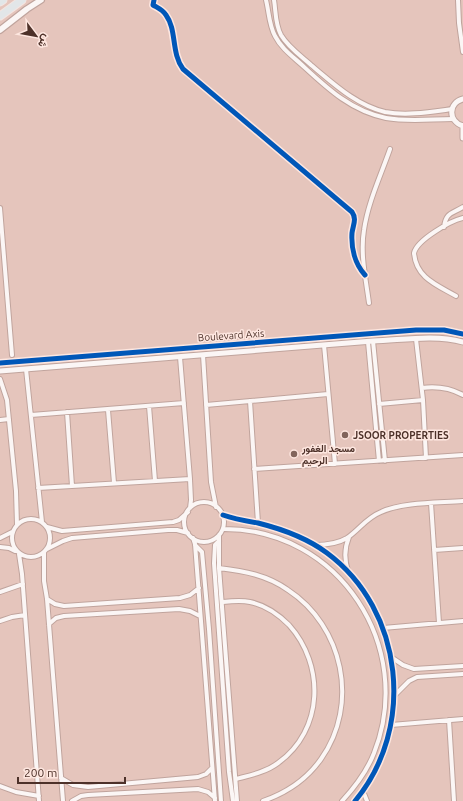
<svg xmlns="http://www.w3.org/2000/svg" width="463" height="801" viewBox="0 0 463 801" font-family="Ubuntu,Vazirmatn,sans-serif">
<rect width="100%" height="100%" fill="#e5c5bc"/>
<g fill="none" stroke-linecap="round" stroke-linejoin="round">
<defs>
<path id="minor" d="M154 0 153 5C158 8 163 10 166 15 177 30 171 53 183 69L352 212C357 219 353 225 352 233 351 248 355 264 365 275
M266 0C269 12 269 25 275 36 281 48 292 56 302 65 327 88 351 111 386 118 408 122 431 119 453 119
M274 0C276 12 275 24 281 35 288 47 301 56 311 65 334 84 356 105 385 112 407 116 430 112 452 109
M458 0 459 23 463 52
M0 208 12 355
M444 227C446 212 452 214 463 207
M456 296C437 285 416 278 414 253 417 240 450 221 463 218
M369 303C366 280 360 254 364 230 368 202 381 175 390 149
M416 339 423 400 426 458
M373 341 385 461
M368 342 379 461
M324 345 335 464
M203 355 211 482 216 507
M180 357 190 479 191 500 190 508
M26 369 42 522
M0 379 7 400 16 491 17 525
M422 388C437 386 450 388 463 395
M250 401 258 523
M379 404 423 400
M206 405 328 394
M149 406 155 481
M108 410 114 483
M67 412 72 486
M31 415 184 403
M0 420 9 419
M254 469 463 455
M38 488 190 479
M184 522a20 20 0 1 1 40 0a20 20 0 1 1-40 0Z
M431 503 439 623
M223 515C234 519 246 521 258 523 282 529 307 538 327 553 404 610 416 728 355 801
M12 538a19 19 0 1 1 38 0a19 19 0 1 1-38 0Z
M47 527 62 531 173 522 179 520 188 512
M223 529C339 528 416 647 374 753 367 771 355 787 342 801
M219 535V568L237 801
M0 538 12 532
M193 538 195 544 215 801
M219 541 215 545 214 563 229 772 233 801
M195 545 202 552 209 629 221 801
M315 545C326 545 337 544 347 538 359 530 366 518 381 512 403 502 439 503 463 501
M0 547 9 548 15 551
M47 549 63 541 72 538 168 530H177L188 533
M434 550 463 548
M44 553V581L47 599 63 801
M19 554 22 574 39 801
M219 568C244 571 267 575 288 590 343 626 360 704 321 759 307 779 286 793 263 801
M348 571C344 559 344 549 349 537
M0 592 23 584
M47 599 55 604 64 606 180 598 190 595 199 588
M223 602C232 601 241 600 250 602 265 605 278 614 289 625 325 665 324 730 278 763 266 772 251 775 236 779
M0 621 12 617 25 615
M49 624 56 618 64 616 179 609 190 611 200 616
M383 628 463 621
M391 657 403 665 414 669 463 666
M395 695 409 681 417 677 463 674
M449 720 454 801
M391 725 463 719
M61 778 73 785 88 787 198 777 206 774 212 768
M0 786 16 792 39 796
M363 791 367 801
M72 801 81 796 88 795 198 789 208 792 215 798"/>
<path id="tertiary" d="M463 99C448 103 448 121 463 126
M463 126V138
M0 363 416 330H444L463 334
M0 371 373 341C403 340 434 334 463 342"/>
<path id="secondary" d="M0 30 27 9 41 0"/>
<path id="trunk" d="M0 2 3 0
M0 16 22 0"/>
</defs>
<!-- minor casing -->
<use href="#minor" stroke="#c0a49d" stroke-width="6"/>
<!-- tertiary casing -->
<use href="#tertiary" stroke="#c0a49d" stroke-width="7"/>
<!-- secondary casing -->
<use href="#secondary" stroke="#c0a49d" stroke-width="8"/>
<!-- trunk casing -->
<use href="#trunk" stroke="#f3e5e1" stroke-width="9"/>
<!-- minor -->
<use href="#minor" stroke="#fbf6f5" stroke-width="4"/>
<!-- tertiary -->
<use href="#tertiary" stroke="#fbf6f5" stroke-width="5"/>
<!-- secondary -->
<use href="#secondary" stroke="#fbf6f5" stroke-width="5.5"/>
<!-- trunk -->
<use href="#trunk" stroke="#e2e6e8" stroke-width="7"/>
<defs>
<path id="cycleway" d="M154 0 153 5C158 8 163 10 166 15 177 30 171 53 183 69L352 212C357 219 353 225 352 233 351 248 355 264 365 275
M0 363 416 330H444L463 334
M223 515C234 519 246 521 258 523 282 529 307 538 327 553 404 610 416 728 355 801"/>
</defs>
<!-- cycleway casing -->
<use href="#cycleway" stroke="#fee7e0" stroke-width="8"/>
<!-- cycleway -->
<use href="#cycleway" stroke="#0057b8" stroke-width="5"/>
</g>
<!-- markers -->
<g fill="#82655c" stroke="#fee7e0" stroke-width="1.5">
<circle cx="345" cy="435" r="4"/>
<circle cx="294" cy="454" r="4"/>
</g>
<g text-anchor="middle" stroke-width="3" stroke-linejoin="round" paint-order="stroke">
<!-- street labels -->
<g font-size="10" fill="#4d3129" stroke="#fee7e0">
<text transform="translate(231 335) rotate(-4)" y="4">Boulevard Axis</text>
</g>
<!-- poi labels -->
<g font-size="10" font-weight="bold" fill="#4d3129" stroke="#fee7e0" text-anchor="start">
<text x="353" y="439">JSOOR PROPERTIES</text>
<text x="302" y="452">مسجد الغفور<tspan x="302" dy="12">الرحيم</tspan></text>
</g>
</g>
<!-- north arrow -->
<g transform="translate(36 36) rotate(122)" stroke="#fee7e0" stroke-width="3" paint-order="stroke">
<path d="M0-3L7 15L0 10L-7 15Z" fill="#4d3129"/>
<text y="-6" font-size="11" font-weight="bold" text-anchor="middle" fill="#4d3129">ش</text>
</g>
<!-- scale -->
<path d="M18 777v6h107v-6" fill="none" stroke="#4d3129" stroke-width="2"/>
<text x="24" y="777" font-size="12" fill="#4d3129" stroke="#fee7e0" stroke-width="3" paint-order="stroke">200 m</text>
</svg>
